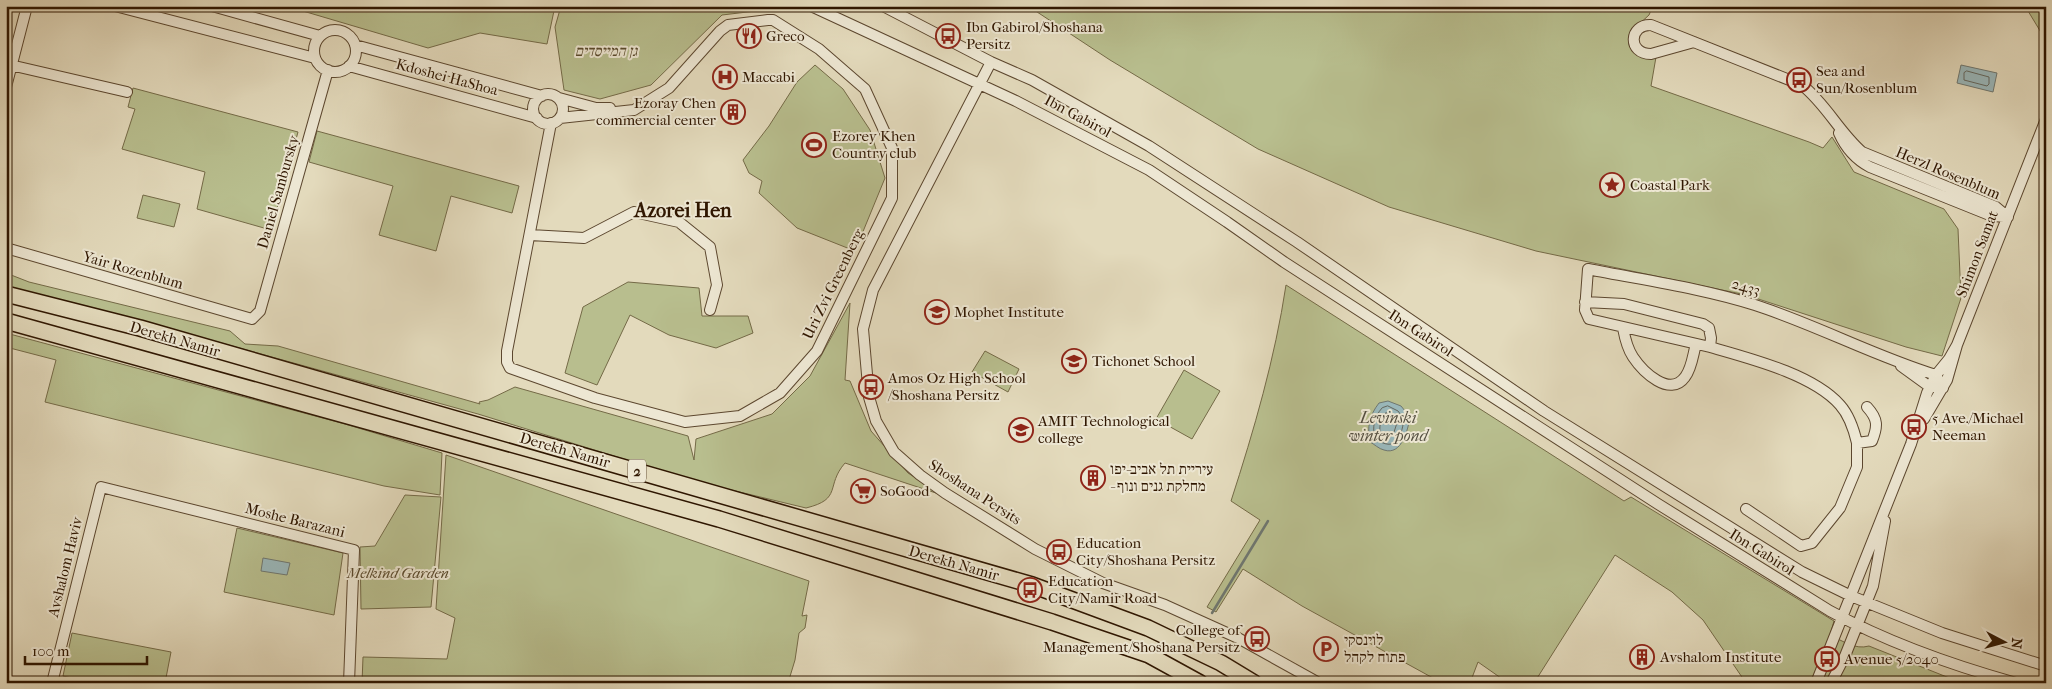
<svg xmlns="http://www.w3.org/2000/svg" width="2052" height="689" viewBox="0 0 2052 689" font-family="'IM FELL French Canon','Frank Ruhl Libre',serif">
<rect width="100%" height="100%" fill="#e3dabc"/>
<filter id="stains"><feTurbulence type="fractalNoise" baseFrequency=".004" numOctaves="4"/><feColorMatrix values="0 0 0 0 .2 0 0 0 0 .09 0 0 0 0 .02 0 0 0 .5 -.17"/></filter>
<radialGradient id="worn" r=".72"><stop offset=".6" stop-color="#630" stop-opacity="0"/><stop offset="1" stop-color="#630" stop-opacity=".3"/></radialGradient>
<!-- green -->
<path fill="#b8be8e" stroke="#746a47" d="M286 6H555L547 44 480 33 428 48Z
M561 6H767L764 10 722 15 651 85 600 99 564 90 555 27Z
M1028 6H1653L1649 15 1636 27 1630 46 1656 57 1651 86 1809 142 1823 148 1832 137 1854 172 1944 209 1958 229 1961 298 1942 356 1906 347 1746 295 1536 251 1389 207 1258 149 1110 60Z
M2025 6H2046V36L2042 34Z
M815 65 843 89 870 130 885 178 855 251 797 228 759 193 762 181 749 173 743 160 769 126 797 82Z
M133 88 298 132 271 230 197 209 205 172 122 149 135 109 128 107Z
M317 131 519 186 512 213 451 196 436 251 379 235 393 186 309 162Z
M143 195 180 204 174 227 137 218Z
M6 273 29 282 230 331 245 344 278 346 299 352 480 404 479 402 488 400 515 387 688 436 694 460 696 439 772 414 810 376 850 303 845 380 850 381 871 431 908 473 942 495 845 463C825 486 843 499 806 508L698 482 478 414 185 333 6 286Z
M628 282 699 288 702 316H748L753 333 716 348 669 335 630 315 597 385 565 373 583 307Z
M1286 285 1624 501 1631 497 1834 621 1830 635C1843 641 1855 650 1869 646L1962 683H1746L1703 620 1672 592 1615 555 1534 683H1508L1478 662 1470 683H1442L1302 606 1243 569 1216 612 1207 607 1260 520 1231 501C1254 430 1275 358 1286 285Z
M6 333 345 424 442 453 440 495 384 486 45 402 56 360 6 347Z
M985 351 1019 369 1008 392 972 372Z
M1184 370 1220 391 1192 439 1156 419Z
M446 455 809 581 802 616 807 615 805 628 799 633 795 660 788 683H362L363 657 447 659 455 618 436 609Z
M405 495 441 497 431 607 361 609 360 547 375 546Z
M237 528 343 553 334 615 224 592Z
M72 633 171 652 165 683H93L63 676Z"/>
<!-- water -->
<path fill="#9ab8bb" stroke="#6f7770" d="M1961 65 1997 73 1993 92 1957 83Z
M1388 401 1401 406 1410 417C1408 429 1402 456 1384 450 1379 449 1374 444 1370 442 1367 427 1369 416 1379 403Z
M263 558 290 563 287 575 261 571Z"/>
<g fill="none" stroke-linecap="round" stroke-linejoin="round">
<!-- shore -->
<path stroke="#64675e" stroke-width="1" d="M1967 71 1989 77V84L1987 86 1964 80V73Z
M1388 406 1398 411 1404 419C1401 439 1396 452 1375 439 1372 427 1374 417 1382 408Z
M1386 413 1394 416 1398 420 1394 432 1388 439 1381 435C1378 428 1381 418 1386 413Z"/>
<!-- stream -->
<path stroke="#6f7770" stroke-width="2.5" d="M1212 613 1268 521"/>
<defs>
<path id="minor" d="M115 6 315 58
M212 6 320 36
M811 6 1016 101 1149 170 1227 222 1284 262 1658 504 1830 611C1885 641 1955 666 2016 683
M883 6 991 62 1032 80 1149 146 1297 242 1544 411 1802 572 1851 596 1942 633 2046 666
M314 51a21 21 0 1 1 42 0a21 21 0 1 1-42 0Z
M1694 42 1651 54C1627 54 1629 24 1651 25L1802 85C1826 104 1839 132 1862 152L1996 207 2008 217
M355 45 542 96
M991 62 873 290 863 329 869 397 876 421 894 452 920 475 945 493 1035 549 1103 583 1165 605 1238 638 1319 683
M6 64 127 92
M349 66 537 118
M6 87 27 6
M533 109a15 15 0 1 1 30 0a15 15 0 1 1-30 0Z
M559 98 596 108H610
M551 123 507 351V362L510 368 595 398 685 422 740 416 780 393 817 351 892 198V148L865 89 819 49 773 20H768L728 25 720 31 669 88 634 110 560 118
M1839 133C1846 149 1855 159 1870 167L1992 216 2008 217
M530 235 584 238 634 212 679 222 710 247 717 285 710 310
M6 248 252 319 260 311 328 70
M1585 302 1624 304 1703 324 1709 328 1711 338 1710 347C1748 358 1813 374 1840 405 1849 415 1854 430 1857 443L1872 441C1878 426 1878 419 1867 407
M1623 328C1625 339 1627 348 1633 357 1643 372 1670 398 1685 377 1692 368 1693 354 1696 344
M1710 347 1589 319 1585 310 1588 269C1643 280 1701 288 1755 305 1817 325 1874 356 1936 375L1943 388
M1901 366 1930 387H1935
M1924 419 1947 380 1957 345 2046 119
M1746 509 1801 546 1812 543 1840 508 1857 467V443
M52 683 101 487 354 550 349 683
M1816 683 1911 444 1927 393 1936 375 1949 359 1957 345
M1831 683 1845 656 1873 586 1885 521"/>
<path id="highway" d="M6 294 140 328 1032 585 1148 628 1221 663 1254 683
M6 321 719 519 1052 622 1149 655 1200 683"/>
</defs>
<!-- minor casing -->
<use href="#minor" stroke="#5c472f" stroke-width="12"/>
<!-- highway casing -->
<use href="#highway" stroke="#2f1600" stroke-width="18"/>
<!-- minor -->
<use href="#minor" stroke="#ede7d3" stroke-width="10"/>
<!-- highway -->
<use href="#highway" stroke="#e3dabc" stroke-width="15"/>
</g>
<!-- icons -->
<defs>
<symbol id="restaurant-ring" viewBox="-11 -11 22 22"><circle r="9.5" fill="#ede7d3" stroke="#8f2418" stroke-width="1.5"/><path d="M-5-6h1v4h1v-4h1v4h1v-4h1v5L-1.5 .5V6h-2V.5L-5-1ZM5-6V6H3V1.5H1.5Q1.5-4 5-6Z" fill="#8f2418"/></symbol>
<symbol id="bus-ring" viewBox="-11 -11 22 22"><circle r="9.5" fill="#ede7d3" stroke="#8f2418" stroke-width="1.5"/><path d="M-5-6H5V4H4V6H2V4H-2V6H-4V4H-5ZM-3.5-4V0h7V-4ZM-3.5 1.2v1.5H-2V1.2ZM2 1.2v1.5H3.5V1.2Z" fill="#8f2418"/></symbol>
<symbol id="hospital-ring" viewBox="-11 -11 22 22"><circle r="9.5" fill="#ede7d3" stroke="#8f2418" stroke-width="1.5"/><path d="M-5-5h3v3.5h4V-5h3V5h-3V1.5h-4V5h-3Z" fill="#8f2418"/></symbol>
<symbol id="building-ring" viewBox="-11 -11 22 22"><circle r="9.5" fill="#ede7d3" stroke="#8f2418" stroke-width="1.5"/><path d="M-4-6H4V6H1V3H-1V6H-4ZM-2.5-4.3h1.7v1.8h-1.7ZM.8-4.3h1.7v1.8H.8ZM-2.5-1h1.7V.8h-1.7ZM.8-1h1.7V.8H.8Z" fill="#8f2418"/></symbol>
<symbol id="stadium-ring" viewBox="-11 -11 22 22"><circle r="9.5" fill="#ede7d3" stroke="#8f2418" stroke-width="1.5"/><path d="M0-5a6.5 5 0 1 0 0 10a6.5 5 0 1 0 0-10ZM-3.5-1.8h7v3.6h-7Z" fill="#8f2418"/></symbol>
<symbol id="sight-ring" viewBox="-11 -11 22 22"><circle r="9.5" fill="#ede7d3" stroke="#8f2418" stroke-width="1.5"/><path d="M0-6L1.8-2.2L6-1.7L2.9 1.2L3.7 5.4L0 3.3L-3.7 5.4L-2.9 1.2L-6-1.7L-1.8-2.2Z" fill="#8f2418"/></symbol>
<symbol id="university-ring" viewBox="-11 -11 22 22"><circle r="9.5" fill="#ede7d3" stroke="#8f2418" stroke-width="1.5"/><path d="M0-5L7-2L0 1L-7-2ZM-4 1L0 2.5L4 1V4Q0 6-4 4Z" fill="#8f2418"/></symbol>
<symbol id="school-ring" viewBox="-11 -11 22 22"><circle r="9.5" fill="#ede7d3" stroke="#8f2418" stroke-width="1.5"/><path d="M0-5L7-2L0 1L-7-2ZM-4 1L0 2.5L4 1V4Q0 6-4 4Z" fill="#8f2418"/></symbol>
<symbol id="supermarket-ring" viewBox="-11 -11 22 22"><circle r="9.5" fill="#ede7d3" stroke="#8f2418" stroke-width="1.5"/><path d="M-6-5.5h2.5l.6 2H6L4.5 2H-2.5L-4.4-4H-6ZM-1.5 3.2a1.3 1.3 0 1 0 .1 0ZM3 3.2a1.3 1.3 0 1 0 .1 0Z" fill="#8f2418"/></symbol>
<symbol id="parking-ring" viewBox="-11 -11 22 22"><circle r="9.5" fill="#ede7d3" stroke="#8f2418" stroke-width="1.5"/><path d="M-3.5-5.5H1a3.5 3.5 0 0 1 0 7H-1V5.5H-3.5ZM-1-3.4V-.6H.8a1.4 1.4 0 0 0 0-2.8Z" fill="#8f2418"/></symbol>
</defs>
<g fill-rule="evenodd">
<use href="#restaurant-ring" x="735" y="22" width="28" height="28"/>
<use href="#bus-ring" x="934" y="22" width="28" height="28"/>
<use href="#hospital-ring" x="711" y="63" width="28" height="28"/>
<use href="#bus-ring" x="1785" y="66" width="28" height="28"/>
<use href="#building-ring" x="719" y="98" width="28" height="28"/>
<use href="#stadium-ring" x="800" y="131" width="28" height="28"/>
<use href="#sight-ring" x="1598" y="171" width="28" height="28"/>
<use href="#university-ring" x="923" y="298" width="28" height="28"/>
<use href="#school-ring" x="1060" y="347" width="28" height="28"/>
<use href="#bus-ring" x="857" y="373" width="28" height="28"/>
<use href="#bus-ring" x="1900" y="413" width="28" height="28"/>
<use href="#university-ring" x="1007" y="416" width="28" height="28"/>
<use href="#building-ring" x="1079" y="464" width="28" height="28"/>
<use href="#supermarket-ring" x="849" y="477" width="28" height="28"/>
<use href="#bus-ring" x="1045" y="538" width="28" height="28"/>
<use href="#bus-ring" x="1016" y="576" width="28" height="28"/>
<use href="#bus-ring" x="1243" y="625" width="28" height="28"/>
<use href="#parking-ring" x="1312" y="635" width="28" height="28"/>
<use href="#building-ring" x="1628" y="643" width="28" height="28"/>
<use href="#bus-ring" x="1813" y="645" width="28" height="28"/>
</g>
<g text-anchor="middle" stroke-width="4" stroke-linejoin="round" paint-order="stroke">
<!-- shield labels -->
<rect fill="#ede7d3" stroke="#68553f" stroke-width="1" x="628" y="459.5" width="18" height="23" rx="4"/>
<g font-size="14" font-weight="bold" fill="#2f1600">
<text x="637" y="476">2</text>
</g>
<!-- poi labels -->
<g font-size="15" fill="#2f1600" stroke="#ede7d3" text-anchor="start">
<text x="966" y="32">Ibn Gabirol/Shoshana<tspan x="966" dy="17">Persitz</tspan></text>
<text x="766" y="41">Greco</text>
<text x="1816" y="76">Sea and<tspan x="1816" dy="17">Sun/Rosenblum</tspan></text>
<text x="742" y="82">Maccabi</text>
<text x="716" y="108" text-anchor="end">Ezoray Chen<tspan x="716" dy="17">commercial center</tspan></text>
<text x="832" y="141">Ezorey Khen<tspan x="832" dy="17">Country club</tspan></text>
<text x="1630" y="190">Coastal Park</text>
<text x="954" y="317">Mophet Institute</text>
<text x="1092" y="366">Tichonet School</text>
<text x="888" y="383">Amos Oz High School<tspan x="888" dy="17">/Shoshana Persitz</tspan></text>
<text x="1932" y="423">5 Ave./Michael<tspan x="1932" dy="17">Neeman</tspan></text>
<text x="1038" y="426">AMIT Technological<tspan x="1038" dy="17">college</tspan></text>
<text x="1110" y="474">עיריית תל אביב-יפו<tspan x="1110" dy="17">- מחלקת גנים ונוף</tspan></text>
<text x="880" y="496">SoGood</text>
<text x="1076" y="548">Education<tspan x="1076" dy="17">City/Shoshana Persitz</tspan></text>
<text x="1048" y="586">Education<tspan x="1048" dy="17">City/Namir Road</tspan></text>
<text x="1240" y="635" text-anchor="end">College of<tspan x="1240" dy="17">Management/Shoshana Persitz</tspan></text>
<text x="1344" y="645">לוינסקי<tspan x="1344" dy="17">פתוח לקהל</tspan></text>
<text x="1660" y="662">Avshalom Institute</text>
<text x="1844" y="664">Avenue 5/2040</text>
</g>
<!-- park labels -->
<g font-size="15" font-style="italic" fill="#58482b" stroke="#ede7d3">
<text x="606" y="56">גן המייסדים</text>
<text x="398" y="578">Melkind Garden</text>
</g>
<!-- street labels -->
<g font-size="15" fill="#2f1600" stroke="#ede7d3">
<text transform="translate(447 77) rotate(15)" y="5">Kdoshei HaShoa</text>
<text transform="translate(1078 116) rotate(28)" y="5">Ibn Gabirol</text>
<text transform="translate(1948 173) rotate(23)" y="5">Herzl Rosenblum</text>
<text transform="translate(278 192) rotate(-74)" y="5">Daniel Sambursky</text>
<text transform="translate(1977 254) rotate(-69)" y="5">Shimon Samat</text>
<text transform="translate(133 270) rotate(16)" y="5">Yair Rozenblum</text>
<text transform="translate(833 284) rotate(-64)" y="5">Uri Zvi Greenberg</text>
<text transform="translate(1746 287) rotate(16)" y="5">2433</text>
<text transform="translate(1421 333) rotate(33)" y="5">Ibn Gabirol</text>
<text transform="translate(175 339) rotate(16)" y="5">Derekh Namir</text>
<text transform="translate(565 450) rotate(16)" y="5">Derekh Namir</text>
<text transform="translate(975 492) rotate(33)" y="5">Shoshana Persits</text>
<text transform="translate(295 520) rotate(14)" y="5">Moshe Barazani</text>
<text transform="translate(1762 552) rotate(32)" y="5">Ibn Gabirol</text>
<text transform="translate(954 563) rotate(16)" y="5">Derekh Namir</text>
<text transform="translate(65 567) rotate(-76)" y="5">Avshalom Haviv</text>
</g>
<!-- water labels -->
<g font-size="16" font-style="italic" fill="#544f41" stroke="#ede7d3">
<text x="1388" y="423">Levinski<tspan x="1388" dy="18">winter pond</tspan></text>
</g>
<!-- district labels -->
<g font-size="20" font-weight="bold" fill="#2f1600" stroke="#ede7d3">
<text x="683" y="217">Azorei Hen</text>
</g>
</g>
<!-- margin -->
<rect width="2052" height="689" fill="none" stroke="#e3dabc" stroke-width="25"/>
<rect x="8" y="8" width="2037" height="674" fill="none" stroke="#2f1600" stroke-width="2.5"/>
<rect x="12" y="12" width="2027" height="664" fill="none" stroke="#2f1600"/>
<!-- north arrow -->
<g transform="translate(2004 642) rotate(96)" stroke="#ede7d3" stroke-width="4" paint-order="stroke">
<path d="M0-4L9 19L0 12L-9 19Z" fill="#2f1600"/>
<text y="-8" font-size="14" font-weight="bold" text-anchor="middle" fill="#2f1600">N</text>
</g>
<!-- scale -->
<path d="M25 656v8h122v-8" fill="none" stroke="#2f1600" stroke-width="2.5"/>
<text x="32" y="656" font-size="15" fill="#2f1600" stroke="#ede7d3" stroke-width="4" paint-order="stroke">100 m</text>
<rect width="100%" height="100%" filter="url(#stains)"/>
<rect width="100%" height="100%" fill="url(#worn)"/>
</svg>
